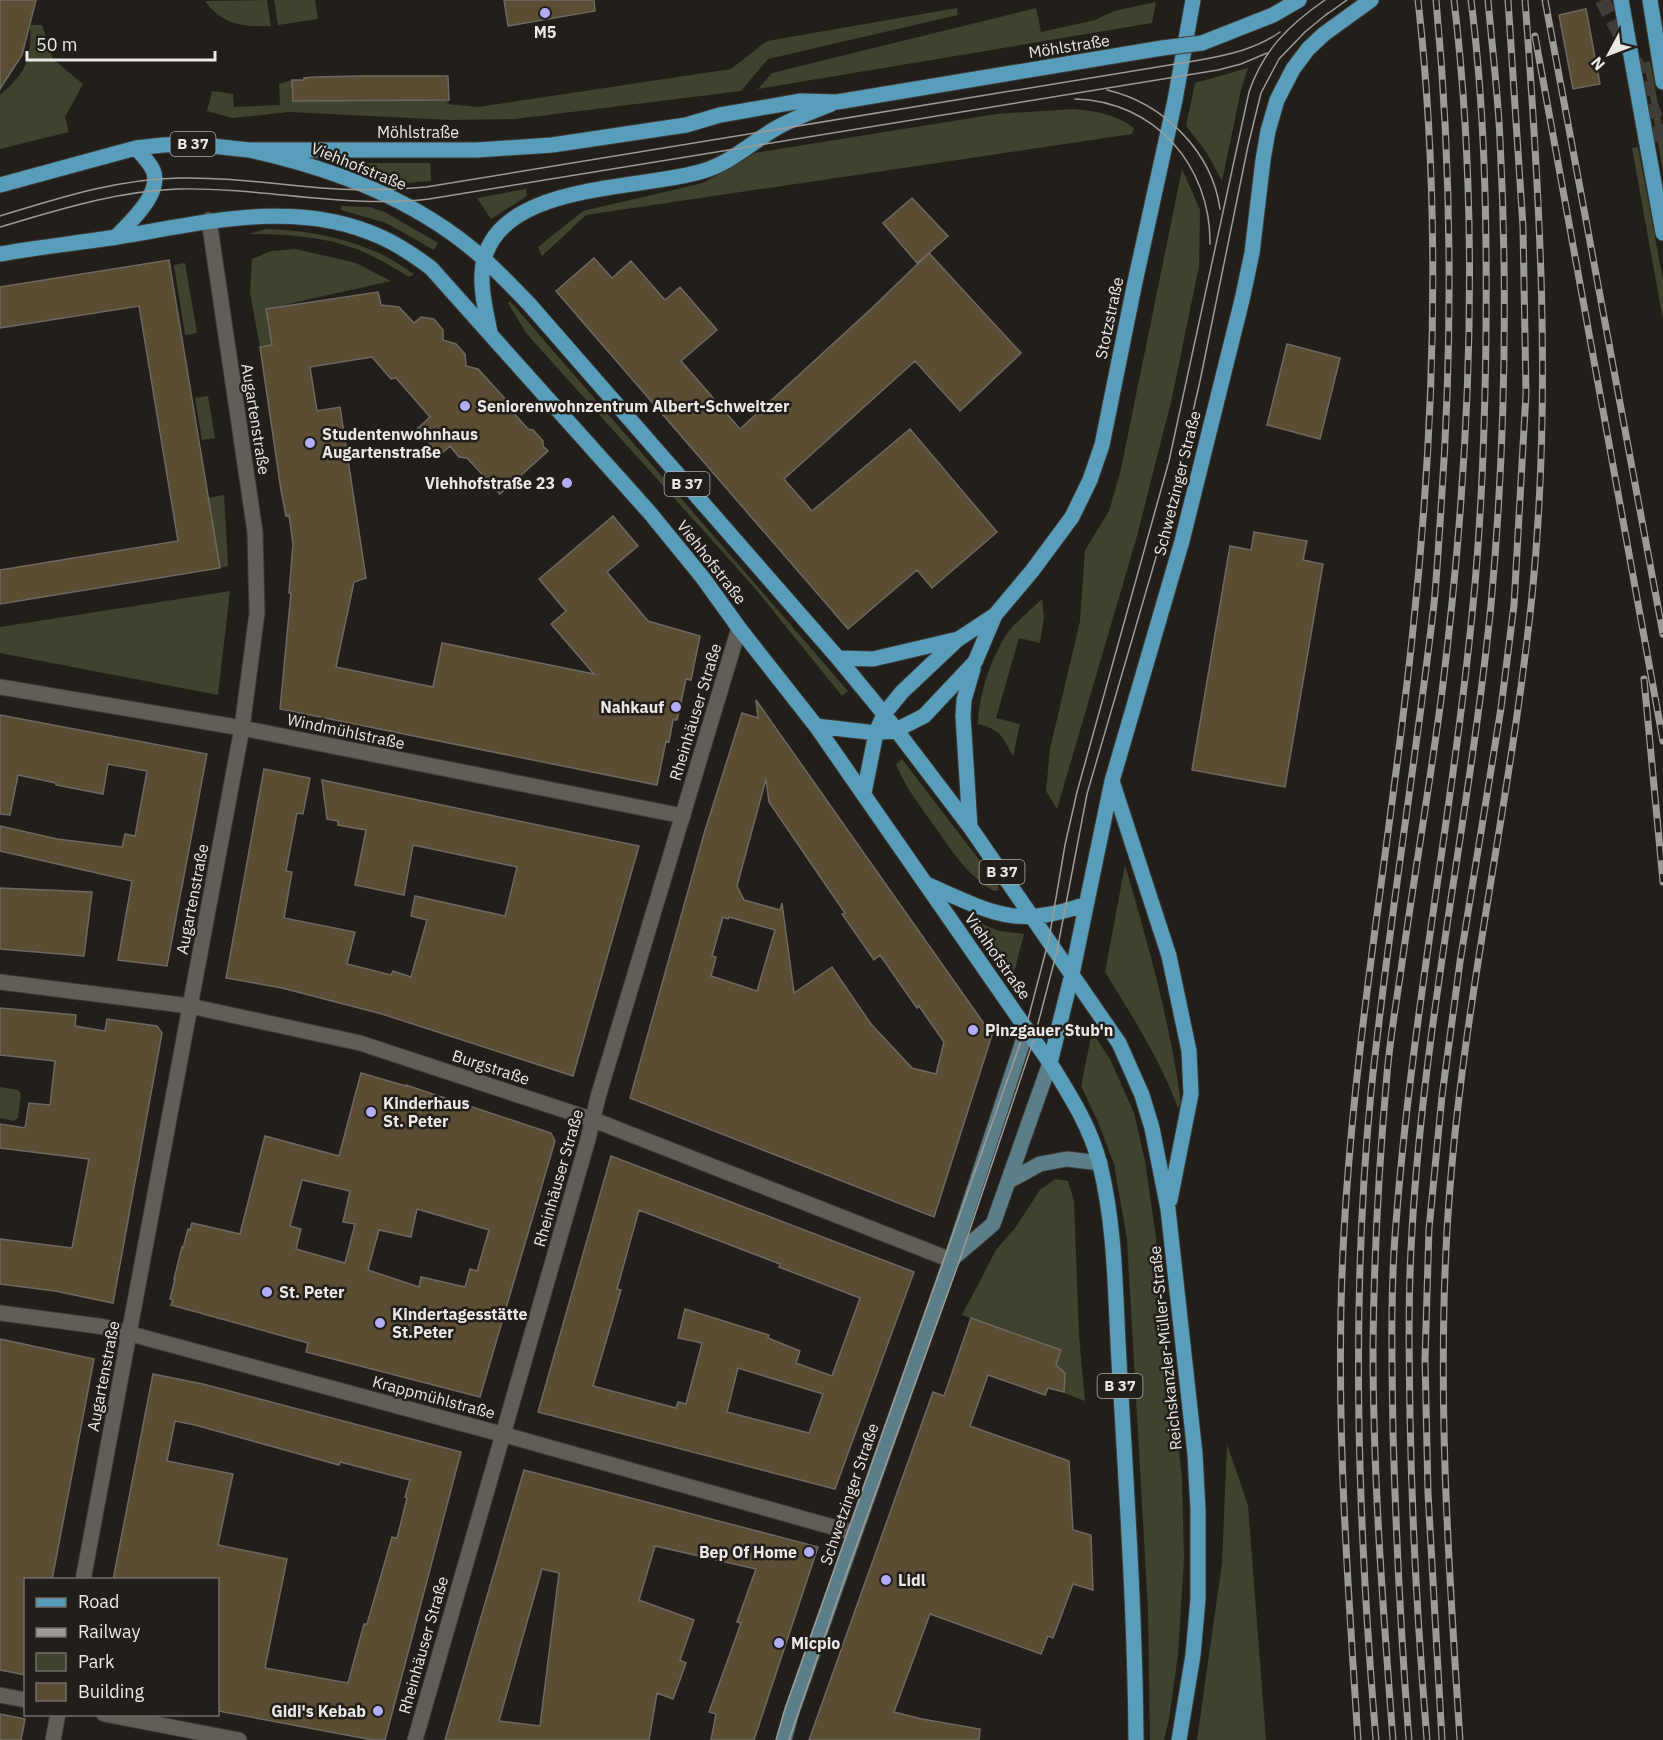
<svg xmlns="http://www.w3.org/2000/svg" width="1663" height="1740" viewBox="0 0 1663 1740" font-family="'IBM Plex Sans',sans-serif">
<rect width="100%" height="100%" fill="#221f1a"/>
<!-- green -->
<path fill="#3f422c" d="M267 0 271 26C243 27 222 25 205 1Z
M274 0H315L318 19 278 25Z
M1156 2 1152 23 758 89 772 73 1036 8 1041 32 1095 20 1114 11Z
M957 8 958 15 768 59 741 91 515 119 451 120 289 112 233 118 207 111 212 91 233 94 234 107 280 105 279 84 292 80 293 101 449 100 447 104 478 107 731 69 767 41Z
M30 25H42L53 59 83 84 65 117 69 132 0 149V95C26 73 32 59 30 25Z
M1650 61 1663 131V171L1644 63Z
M1248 68 1241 90 1222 181 1207 153 1186 126 1195 83Z
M1073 109C1095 111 1116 114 1134 128L1132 134 586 215 542 256 538 247 583 211 703 183 754 153 996 114Z
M1638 147 1663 280V320L1632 148Z
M343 163H430L431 181 393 184Z
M1182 169 1200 210 1199 266 1172 398 1137 536 1057 809 1046 791 1050 749 1080 621 1085 550 1109 511 1121 469Z
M526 189 527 196 491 219 477 198Z
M341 206 369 207 385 212 438 243 434 250 386 223 341 210Z
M265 229C303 230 339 236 374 251 388 256 401 266 414 274L409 277C397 270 385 262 372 256 335 237 289 234 249 234Z
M296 249 356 263 391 281 266 309 272 345 260 347 250 292 252 259 271 251Z
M185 263 197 333 185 335 174 265Z
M510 301 848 691 842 696 753 586 526 333 508 303Z
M208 396 215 438 202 440 195 398Z
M224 495 228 566 220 568 208 498Z
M230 591 218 695 0 653V627Z
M1042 599 1044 618 1040 643 1019 638 996 718 1020 724 1013 757C1004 738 1000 729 978 724 979 694 990 661 1006 635 1015 622 1031 610 1042 599Z
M902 759 997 883 999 890 994 891C966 875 951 849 932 823 919 804 905 787 896 764Z
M1125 865C1148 944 1170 1021 1181 1103L1178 1108C1160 1059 1132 1016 1105 972Z
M975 921 999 931 1024 934 1012 981 1010 982 970 923Z
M1092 1032 1110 1059 1134 1113 1145 1161 1155 1230 1182 1478 1184 1558 1178 1655 1169 1719 1164 1740H1150L1148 1610 1127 1239 1114 1164 1098 1122 1081 1086Z
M0 1087 18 1090 21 1094 18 1118 14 1121 0 1118Z
M1055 1179 1068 1181 1074 1201 1079 1336 1085 1401 1064 1393 1065 1373 1056 1365 1061 1350 962 1315 996 1250 1015 1228 1040 1190Z
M1227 1444 1248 1505 1266 1740H1197L1222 1563Z"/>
<!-- building -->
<path fill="#5a4d34" stroke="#6c6963" stroke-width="1.5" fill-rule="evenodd" d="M0 0H36L22 55 0 89Z
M504 0H594L595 11 508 26Z
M1586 9 1600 84 1573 89 1559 15Z
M360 76H448L449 100 293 101 292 80H304V78L315 77Z
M912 198 948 236 929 253 1021 353 960 411 915 361 784 479 812 511 910 429 997 532 932 588 917 570 848 629 556 291 594 258 612 278 631 261 665 300 680 287 717 330 681 361 740 429 871 309 929 253 917 263 883 223Z
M169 260 220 568 0 604V570L178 541 139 306 0 328V287Z
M378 292 381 305 399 307 414 323 421 317 434 319 443 330V340L456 344 465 354 466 366 478 369 509 403 510 409 528 429 533 430 543 441V446L548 451 500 494 495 489 491 488 481 478 482 474 467 458 459 457 450 446 440 455 417 429 430 417 396 378 391 379 372 357 310 367 317 411 340 407 366 578 354 582 336 667 433 687 442 643 594 674 551 624 566 611 539 579 613 516 638 546 607 572 648 621 700 636 691 680 686 679 679 712 677 720H673L669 742 666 741 657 785 280 709 291 593H289L293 544 289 515 286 516 281 490 260 347 272 345 266 309Z
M1287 344 1340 358 1320 439 1267 425Z
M1254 532 1307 541 1303 560 1323 564 1285 787 1192 770 1230 546 1251 550Z
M756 700 992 1035 934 1217 630 1098 704 834 742 713 758 718ZM766 779 769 802 845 913 842 914 874 960 880 955 917 1008 919 1006 944 1042 936 1074 912 1068 871 1024 832 967 794 993 782 903 780 910 744 900 737 886ZM723 917 728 919 729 917 775 930 757 991 711 976 716 957 712 956Z
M0 715 207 754 167 966 118 960 132 881 0 851V826L57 839 122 847 125 834 135 836 147 771 108 764 103 794 56 785V783L18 775 10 815 0 814Z
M264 769 310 778 303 814 297 813 286 871 292 872 284 918 355 932 347 964 391 975 393 971 411 977 427 920 411 916 415 896 505 916 517 867 413 845 404 895 355 885 366 830 338 825V821L327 819 322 780 639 846 573 1076 382 1014 282 988 226 978Z
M0 888 92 892 84 956 0 949Z
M0 1008 76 1015 75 1026 105 1031 107 1019 157 1026 162 1033 113 1303 55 1291 0 1284V1239L72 1248 89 1159 0 1148V1124L25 1128 29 1103 50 1105 55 1061 0 1055Z
M361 1073 406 1086V1085L551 1133 555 1141 480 1397 306 1352 308 1343 171 1305 173 1300 170 1299 175 1279H174L182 1247 183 1248 188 1229 190 1230 192 1223 240 1234 265 1136 339 1156ZM302 1180 350 1191 343 1222 355 1224 345 1263 296 1249 301 1229 290 1226ZM417 1209 489 1230 477 1271 470 1269 465 1287 421 1277 419 1287 368 1270 379 1230 411 1237Z
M611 1156 914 1272 835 1489 538 1412ZM639 1210 780 1264 779 1267 860 1298 832 1376 796 1363 800 1351 768 1338 769 1335 685 1309 678 1338 702 1343 686 1404 678 1402 676 1408 593 1386 621 1290 617 1289ZM738 1368 823 1394 809 1433 727 1412Z
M971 1318 1061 1350 1056 1365 1065 1373 1064 1392 1048 1388 1045 1395 988 1375 970 1426 1069 1461 1073 1530 1091 1535 1093 1590 1073 1584 1053 1638 1048 1636 1041 1654 930 1614 894 1712 922 1719 980 1729 979 1740H809L933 1392 944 1396Z
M0 1339 94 1359 52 1580H26V1675L0 1670Z
M153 1374 203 1384 461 1452 385 1740H373L218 1711V1580H113ZM175 1421 195 1425 339 1465 340 1462 410 1480 405 1497 407 1498 397 1538 392 1537 367 1624H364L348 1683 265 1668 287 1559 218 1545 233 1474 167 1461Z
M524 1470 818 1547 754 1740H711L716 1714 709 1712 741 1623 737 1622 756 1569 655 1546 639 1600 694 1620 680 1660 686 1663 673 1699 657 1693 649 1740H445ZM542 1569 559 1573 540 1726 499 1721Z
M0 1714 25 1719 21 1740H0Z"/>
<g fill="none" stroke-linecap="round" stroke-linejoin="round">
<!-- primary-tunnel -->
<path stroke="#403d38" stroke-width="15" stroke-dasharray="15 8" stroke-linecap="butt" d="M1602 0 1640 71 1663 143"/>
<defs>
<path id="street" d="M0 687 242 728 683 816
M0 982 190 1006 360 1043 594 1120 951 1260
M0 1313 105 1327 516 1438 854 1533
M83 1580 242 728 257 613 255 532 209 220
M0 1695 26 1700
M104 1714 239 1740
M53 1740 58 1714
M415 1740 588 1139 598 1097 739 628"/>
<path id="secondary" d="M1009 1181 1040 1164 1067 1159 1100 1163
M951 1260 993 1224 1050 1063
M784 1740 791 1714 951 1260 1027 1029"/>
<path id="primary" d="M1621 0 1663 233
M1650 0 1663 82
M1202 43 1273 15 1299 0
M249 150C335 169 418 200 484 259 500 274 515 289 530 305L838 658 884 714 970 827 1119 1043 1142 1095 1152 1128 1168 1209 1195 1454 1198 1510V1599L1193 1655 1179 1740
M0 185 136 148 163 145 194 144 249 150H477L552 145 686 125 720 115 801 101 837 102 1162 48
M116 237C130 222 163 193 153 170 149 162 142 155 136 148
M0 254C39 247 78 243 117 237 204 223 297 198 381 237 399 245 415 256 431 268L650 513 703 578 739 628 816 726 1050 1063C1070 1095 1091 1128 1100 1165 1117 1233 1115 1307 1120 1377 1127 1498 1135 1619 1136 1740
M490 332C486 313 481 293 482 274 486 181 640 191 703 171 730 163 750 144 773 130 791 119 812 112 831 104
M838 658 873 659 954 640
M816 726 876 733 896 730 924 716 975 662 995 615 1032 571 1072 517 1090 480 1102 445 1135 282 1175 100 1193 0
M1112 781 1169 956 1189 1051 1191 1094 1170 1200
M864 793 876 733 884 714 902 692 957 640 995 615
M970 827 963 716 964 700 973 669
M926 884C991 912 1015 930 1086 904
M1050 1063 1072 974 1112 781 1182 541 1242 300 1252 253 1263 160 1268 131 1277 100 1293 69 1308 49 1324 34 1371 0"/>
</defs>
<!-- street casing -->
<use href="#street" stroke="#3d3a36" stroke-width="17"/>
<!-- secondary casing -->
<use href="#secondary" stroke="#3d3a36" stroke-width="17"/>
<!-- primary casing -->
<use href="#primary" stroke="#3d3a36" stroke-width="17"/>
<!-- street -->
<use href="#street" stroke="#615e58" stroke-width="15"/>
<!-- secondary -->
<use href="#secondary" stroke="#5c7e89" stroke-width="15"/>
<!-- primary -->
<use href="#primary" stroke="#589dba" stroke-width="15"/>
<!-- tram -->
<path stroke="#9d9b97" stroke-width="1.5" d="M1323 17 1347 0
M1107 90C1163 103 1212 151 1220 209
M1075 99C1155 101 1211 166 1210 244
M0 216C59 198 117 179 179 178 226 177 274 184 321 188 356 191 391 190 426 187L1200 60C1228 55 1256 49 1280 32
M0 227C58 210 117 191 178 189 262 187 345 209 429 199L1218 70 1241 64 1267 53
M776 1740 785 1709 1026 1027 1049 939 1065 845 1077 792 1169 461 1249 92C1263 50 1289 25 1325 0
M789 1740 847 1572 959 1262 1034 1039 1057 951 1087 794 1173 499 1200 381 1248 146 1261 93 1279 59 1305 32 1328 13"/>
<defs>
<path id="rail" d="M1545 0 1663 634
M1535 36 1663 741
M1644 679 1663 882
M1358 1740C1347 1571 1334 1401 1344 1232 1355 1033 1391 837 1412 639 1435 427 1442 212 1418 0
M1376 1740C1358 1525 1350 1307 1371 1092 1388 929 1415 767 1434 604 1437 573 1439 540 1441 508 1453 339 1452 169 1436 0
M1393 1740C1383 1609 1373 1477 1373 1346 1374 1255 1379 1164 1387 1074 1390 1039 1396 1004 1401 970 1414 877 1430 784 1442 692 1470 466 1481 226 1454 0
M1409 1740C1401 1638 1396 1536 1393 1433 1392 1363 1390 1292 1396 1223 1412 1015 1453 811 1473 605 1482 514 1485 424 1486 333 1487 222 1485 110 1471 0
M1427 1740C1418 1632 1412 1524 1410 1416 1409 1354 1408 1293 1412 1231 1424 1021 1470 814 1491 605 1505 450 1508 295 1500 140 1498 93 1492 47 1488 0
M1442 1740 1428 1493 1425 1359 1429 1229 1442 1096 1460 962 1501 708 1514 605 1526 393 1523 227 1508 0
M1460 1740C1449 1571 1437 1401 1447 1231 1459 1017 1510 809 1532 596 1552 397 1540 199 1525 0"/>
</defs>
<!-- rail casing -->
<use href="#rail" stroke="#9d9b97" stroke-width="7"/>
<!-- rail -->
<use href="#rail" stroke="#221f1a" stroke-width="4.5" stroke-dasharray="14" stroke-linecap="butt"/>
<defs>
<path id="primary-bridge" d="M1162 48 1202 43"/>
</defs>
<!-- primary-bridge casing -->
<use href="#primary-bridge" stroke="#3d3a36" stroke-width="17" stroke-linecap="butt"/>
<!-- primary-bridge -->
<use href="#primary-bridge" stroke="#589dba" stroke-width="15"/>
</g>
<!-- markers -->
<g fill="#b0aefa" stroke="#221f1a" stroke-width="2">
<circle cx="545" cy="13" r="6"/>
<circle cx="465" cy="406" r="6"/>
<circle cx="310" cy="443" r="6"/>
<circle cx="567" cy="483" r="6"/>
<circle cx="676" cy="707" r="6"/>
<circle cx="973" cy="1030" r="6"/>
<circle cx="371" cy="1112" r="6"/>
<circle cx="267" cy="1292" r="6"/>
<circle cx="380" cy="1323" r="6"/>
<circle cx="809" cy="1552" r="6"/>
<circle cx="886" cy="1580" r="6"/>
<circle cx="779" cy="1643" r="6"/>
<circle cx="378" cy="1711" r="6"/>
</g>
<g text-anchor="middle" stroke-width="5" stroke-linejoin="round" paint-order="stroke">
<!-- shield labels -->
<g fill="#221f1a" stroke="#aeaca8" stroke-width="1.5">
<rect x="170.5" y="132" width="45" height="24" rx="4.5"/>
<rect x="664.5" y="472" width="45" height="24" rx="4.5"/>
<rect x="979.5" y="860" width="45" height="24" rx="4.5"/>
<rect x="1097.5" y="1374" width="45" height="24" rx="4.5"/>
</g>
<g font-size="15" font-weight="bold" fill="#eae8e5">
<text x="193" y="149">B 37</text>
<text x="687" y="489">B 37</text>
<text x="1002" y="877">B 37</text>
<text x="1120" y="1391">B 37</text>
</g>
<!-- poi labels -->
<g font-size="16" font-weight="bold" fill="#eae8e5" stroke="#221f1a" text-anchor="start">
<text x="545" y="38" text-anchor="middle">M5</text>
<text x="477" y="412">Seniorenwohnzentrum Albert-Schweitzer</text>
<text x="322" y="440">Studentenwohnhaus<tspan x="322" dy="18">Augartenstraße</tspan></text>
<text x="555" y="489" text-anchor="end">Viehhofstraße 23</text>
<text x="664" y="713" text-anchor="end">Nahkauf</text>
<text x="985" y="1036">Pinzgauer Stub'n</text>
<text x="383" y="1109">Kinderhaus<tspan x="383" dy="18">St. Peter</tspan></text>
<text x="279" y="1298">St. Peter</text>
<text x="392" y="1320">Kindertagesstätte<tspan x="392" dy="18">St.Peter</tspan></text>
<text x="797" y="1558" text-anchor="end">Bep Of Home</text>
<text x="898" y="1586">Lidl</text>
<text x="791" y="1649">Micpio</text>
<text x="366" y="1717" text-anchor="end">Gidi's Kebab</text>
</g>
<!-- street labels -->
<g font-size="16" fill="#eae8e5" stroke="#221f1a">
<text transform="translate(1069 46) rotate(-9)" y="6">Möhlstraße</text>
<text x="418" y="138">Möhlstraße</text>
<text transform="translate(359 166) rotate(22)" y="6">Viehhofstraße</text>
<text transform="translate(1109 318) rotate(-78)" y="6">Stotzstraße</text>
<text transform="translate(256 419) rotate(81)" y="6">Augartenstraße</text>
<text transform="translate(1177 483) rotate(-76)" y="6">Schwetzinger Straße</text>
<text transform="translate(712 562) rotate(52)" y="6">Viehhofstraße</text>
<text transform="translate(695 712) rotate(-73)" y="6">Rheinhäuser Straße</text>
<text transform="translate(346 731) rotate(12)" y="6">Windmühlstraße</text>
<text transform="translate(192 899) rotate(-79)" y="6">Augartenstraße</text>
<text transform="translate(998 956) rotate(55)" y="6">Viehhofstraße</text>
<text transform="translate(491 1067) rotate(18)" y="6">Burgstraße</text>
<text transform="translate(558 1178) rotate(-74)" y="6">Rheinhäuser Straße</text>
<text transform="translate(1165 1348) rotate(-96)" y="6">Reichskanzler-Müller-Straße</text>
<text transform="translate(103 1376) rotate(-79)" y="6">Augartenstraße</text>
<text transform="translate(434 1397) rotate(15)" y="6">Krappmühlstraße</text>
<text transform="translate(849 1494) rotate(-71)" y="6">Schwetzinger Straße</text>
<text transform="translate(423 1645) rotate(-74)" y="6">Rheinhäuser Straße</text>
</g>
</g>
<!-- legend -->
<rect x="24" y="1578" width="195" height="138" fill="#221f1a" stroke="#726f6b" stroke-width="1.5"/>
<rect x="36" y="1598" width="30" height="9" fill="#589dba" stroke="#726f6b" stroke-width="1.5"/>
<text x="78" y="1608" font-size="18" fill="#eae8e5">Road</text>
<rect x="36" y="1628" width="30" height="9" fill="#9d9b97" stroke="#726f6b" stroke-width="1.5"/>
<text x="78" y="1638" font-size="18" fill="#eae8e5">Railway</text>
<rect x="36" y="1653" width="30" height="18" fill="#3f422c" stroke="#726f6b" stroke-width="1.5"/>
<text x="78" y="1668" font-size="18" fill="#eae8e5">Park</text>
<rect x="36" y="1683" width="30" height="18" fill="#5a4d34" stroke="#726f6b" stroke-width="1.5"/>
<text x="78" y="1698" font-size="18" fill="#eae8e5">Building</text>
<!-- north arrow -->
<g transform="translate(1609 54) rotate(229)" stroke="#221f1a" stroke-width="4.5" paint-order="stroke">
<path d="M0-4.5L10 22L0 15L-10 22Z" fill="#eae8e5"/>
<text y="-9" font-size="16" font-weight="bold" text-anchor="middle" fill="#eae8e5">N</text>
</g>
<!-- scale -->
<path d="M27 51v9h188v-9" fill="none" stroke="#eae8e5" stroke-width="3"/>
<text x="36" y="51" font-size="18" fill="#eae8e5" stroke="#221f1a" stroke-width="4.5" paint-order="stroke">50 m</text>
</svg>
